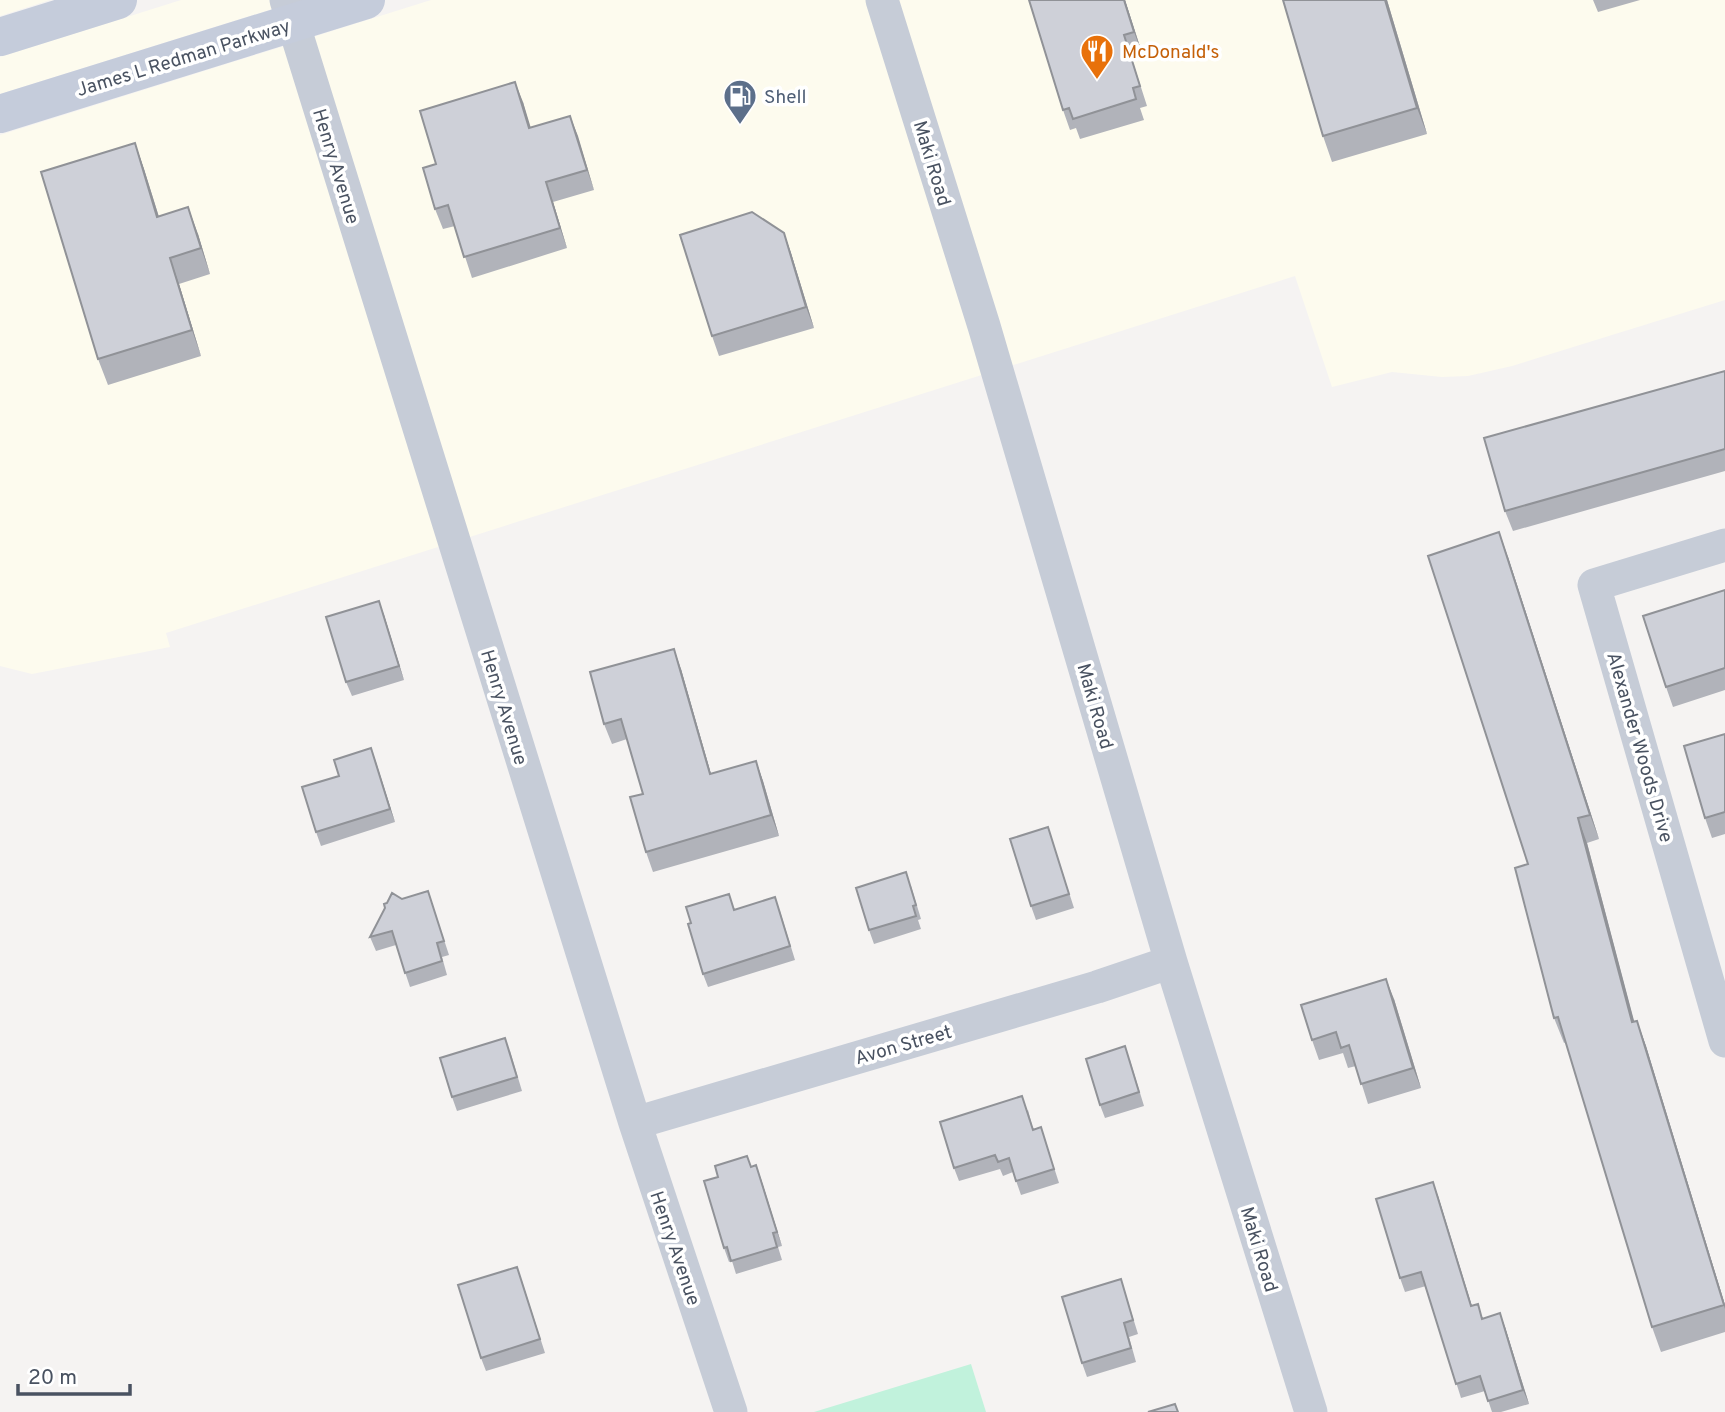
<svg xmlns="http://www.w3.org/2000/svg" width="1725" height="1412" viewBox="0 0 1725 1412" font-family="Overpass,sans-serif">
<rect width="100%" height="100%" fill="#f5f3f2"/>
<!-- commercial -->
<path fill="#fdfbee" d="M0 0H50L0 16Z
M181 0H301L0 94V57Z
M431 0H1725V300L1512 366 1468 376 1442 377 1392 372 1332 387 1295 276 166 633 170 647 32 674 0 666V135Z"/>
<!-- green -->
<path fill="#c1f2dc" d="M971 1364 986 1412H814Z"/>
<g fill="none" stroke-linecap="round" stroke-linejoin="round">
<!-- street -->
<path stroke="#c6ccd7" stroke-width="33" d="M286 0 635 1123 731 1412
M882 0 984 326 1171 962 1311 1412
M1725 545 1594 585 1725 1041
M635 1123 1097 987 1171 962"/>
<!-- secondary -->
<path stroke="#c5ccdb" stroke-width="38" d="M0 37 118 0
M0 114 366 0"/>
</g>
<!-- wall -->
<path fill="#b1b3ba" d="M1029 0H1125L1142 53 1131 56 1147 106 1140 108 1144 120 1080 139 1076 128 1070 130 1063 110Z
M1387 0 1427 134 1332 162 1323 136Z
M1593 0H1640L1598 12Z
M523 102 530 128 570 116 594 190 553 202 567 248 472 278 455 226 443 229 435 209 436 164Z
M135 143 144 169 159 217 198 234 210 274 179 284 201 356 108 385 98 359Z
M784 233 791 253 814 328 719 356 712 336Z
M1725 371V471L1513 531 1505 511Z
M1508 557 1599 839 1587 843 1634 1022 1637 1021 1646 1046 1725 1305V1332L1661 1352 1652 1327 1566 1042 1564 1043 1554 1018 1528 864Z
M1725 590V690L1673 707 1666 687Z
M384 615 404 680 352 696 346 682Z
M681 669 711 774 756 761 763 781 779 836 653 872 646 852 643 794 627 739 612 744 604 724Z
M1725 734V834L1712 838 1705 818Z
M371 748 395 822 321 846 316 832 339 776Z
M1048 827 1074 908 1036 920 1031 906Z
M911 886 921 919 918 920 921 929 874 944 869 930Z
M428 891 449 955 442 957 447 975 410 987 396 945 376 951 370 937 402 899Z
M735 910 780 911 795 960 708 987 703 974Z
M1394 999 1421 1088 1368 1104 1356 1066 1348 1068 1343 1053 1319 1060 1312 1040Z
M510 1051 522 1091 457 1111 452 1097Z
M1130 1060 1144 1106 1105 1118 1100 1105Z
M1028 1110 1033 1129 1041 1127 1059 1183 1021 1195 1013 1172 1003 1176 1000 1169 959 1181 954 1168Z
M751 1167 761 1179 782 1246 778 1247 782 1260 736 1274 732 1261 729 1262 724 1248Z
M1438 1196 1472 1306 1483 1318 1505 1327 1529 1404 1501 1412H1492L1485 1391 1461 1398 1426 1286 1405 1292 1400 1278Z
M1121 1279 1138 1334 1129 1337 1136 1362 1087 1377 1082 1363Z
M522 1281 545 1353 486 1371 481 1358Z"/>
<!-- shaded-wall -->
<path fill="#909297" d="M1124 0H1125L1142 53 1134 32Z
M1385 0H1387L1427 134 1417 108Z
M515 82 523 102 537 148 529 128Z
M570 116 578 136 594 190 587 170Z
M135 143 144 169 167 243 157 217Z
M546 182 553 202 567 248 560 228Z
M188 207 198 234 210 274 201 248Z
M784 233 791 253 814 328 806 307Z
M170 258 179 284 201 356 192 330Z
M1499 532 1508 557 1599 839 1590 815Z
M379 601 384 615 404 680 399 666Z
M674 649 681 669 717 795 710 774Z
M371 748 376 762 395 822 390 809Z
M756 761 763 781 779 836 771 815Z
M1578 818 1587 843 1641 1047 1632 1022Z
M1386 979 1394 999 1421 1088 1413 1068Z
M1637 1021 1646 1046 1725 1305V1309Z
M756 1165 761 1179 782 1246 777 1232Z
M1433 1182 1438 1196 1476 1320 1471 1306Z
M1500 1313 1505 1327 1529 1404 1523 1390Z"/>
<!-- building -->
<path fill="#ced0d8" stroke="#909297" stroke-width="2" d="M1029 0H1124L1134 32 1124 35 1140 86 1133 88 1136 99 1073 119 1069 108 1063 110Z
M1283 0H1385L1417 108 1323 136Z
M515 82 529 128 570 116 587 170 546 182 560 228 464 257 448 205 435 209 423 168 436 164 420 111Z
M135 143 157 217 188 207 201 248 170 258 192 330 98 359 41 172Z
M752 212 784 233 806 307 712 336 680 235Z
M1725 371V449L1505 511 1484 438Z
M1499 532 1590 815 1578 818 1632 1022 1637 1021 1724 1305 1652 1327 1558 1017 1554 1018 1515 868 1528 864 1428 556Z
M1725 590V668L1666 687 1643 616Z
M379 601 399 666 346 682 326 617Z
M674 649 710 774 756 761 771 815 646 852 630 797 643 794 621 719 604 724 590 672Z
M1725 734V812L1705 818 1684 746Z
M371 748 390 809 316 832 302 787 339 776 334 760Z
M1048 827 1069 894 1031 906 1010 839Z
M906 872 916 905 913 906 916 916 869 930 856 888Z
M428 891 444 941 437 943 442 961 405 973 392 931 370 937 385 908 384 904 387 903 392 893 402 899Z
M729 894 734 910 775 897 790 946 703 974 688 924 691 923 686 907Z
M1386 979 1413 1068 1361 1084 1349 1045 1341 1048 1336 1032 1312 1040 1301 1005Z
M505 1038 517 1077 452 1097 440 1058Z
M1125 1046 1139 1092 1100 1105 1086 1059Z
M1022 1096 1033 1130 1041 1127 1054 1169 1016 1181 1009 1158 998 1162 995 1155 954 1168 940 1122Z
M747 1156 751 1167 756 1165 777 1232 773 1233 777 1247 731 1261 727 1247 724 1248 704 1181 718 1177 715 1166Z
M1433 1182 1471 1306 1478 1304 1482 1319 1500 1313 1523 1390 1488 1401 1480 1376 1456 1384 1421 1272 1400 1278 1376 1199Z
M517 1267 540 1339 481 1358 458 1285Z
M1121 1279 1133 1320 1124 1323 1131 1348 1082 1363 1062 1297Z
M1175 1404 1178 1412H1148Z"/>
<!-- icons -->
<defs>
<symbol id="restaurant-pin" viewBox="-11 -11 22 30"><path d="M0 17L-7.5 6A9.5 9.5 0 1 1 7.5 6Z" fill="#e8710a" stroke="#fff"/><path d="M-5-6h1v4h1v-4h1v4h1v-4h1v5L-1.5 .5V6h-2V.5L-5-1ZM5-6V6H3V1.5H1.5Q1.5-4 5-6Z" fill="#fff"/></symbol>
<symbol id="fuel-pin" viewBox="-11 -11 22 30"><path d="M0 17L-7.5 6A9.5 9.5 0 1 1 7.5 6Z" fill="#5c6f8a" stroke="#fff"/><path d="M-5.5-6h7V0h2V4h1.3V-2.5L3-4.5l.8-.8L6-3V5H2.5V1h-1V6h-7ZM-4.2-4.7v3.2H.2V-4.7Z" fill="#fff"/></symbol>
</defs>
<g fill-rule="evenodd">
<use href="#restaurant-pin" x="1078" y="32" width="38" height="52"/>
<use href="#fuel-pin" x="721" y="77" width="38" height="52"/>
</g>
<g text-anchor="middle" stroke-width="7" stroke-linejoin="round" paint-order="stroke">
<!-- food labels -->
<g font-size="19" fill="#c56008" stroke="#fff" text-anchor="start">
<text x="1122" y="58">McDonald's</text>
</g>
<!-- street labels -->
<g font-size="19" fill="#495261" stroke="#fff">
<text transform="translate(183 57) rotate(-17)" y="7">James L Redman Parkway</text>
<text transform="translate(933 163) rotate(73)" y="7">Maki Road</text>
<text transform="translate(337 166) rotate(73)" y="7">Henry Avenue</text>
<text transform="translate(1096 706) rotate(74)" y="7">Maki Road</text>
<text transform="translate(505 707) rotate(73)" y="7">Henry Avenue</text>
<text transform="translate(1641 747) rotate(74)" y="7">Alexander Woods Drive</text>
<text transform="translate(903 1044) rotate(-16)" y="7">Avon Street</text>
<text transform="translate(676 1248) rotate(71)" y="7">Henry Avenue</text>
<text transform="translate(1260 1249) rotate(73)" y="7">Maki Road</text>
</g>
<!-- service labels -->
<g font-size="19" fill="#4e5e75" stroke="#fff" text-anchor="start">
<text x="764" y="103">Shell</text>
</g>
</g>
<!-- scale -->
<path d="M18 1384v10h112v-10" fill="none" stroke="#495261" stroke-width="3.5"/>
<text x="28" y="1384" font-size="21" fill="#495261" stroke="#ffffff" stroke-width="5" paint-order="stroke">20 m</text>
</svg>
